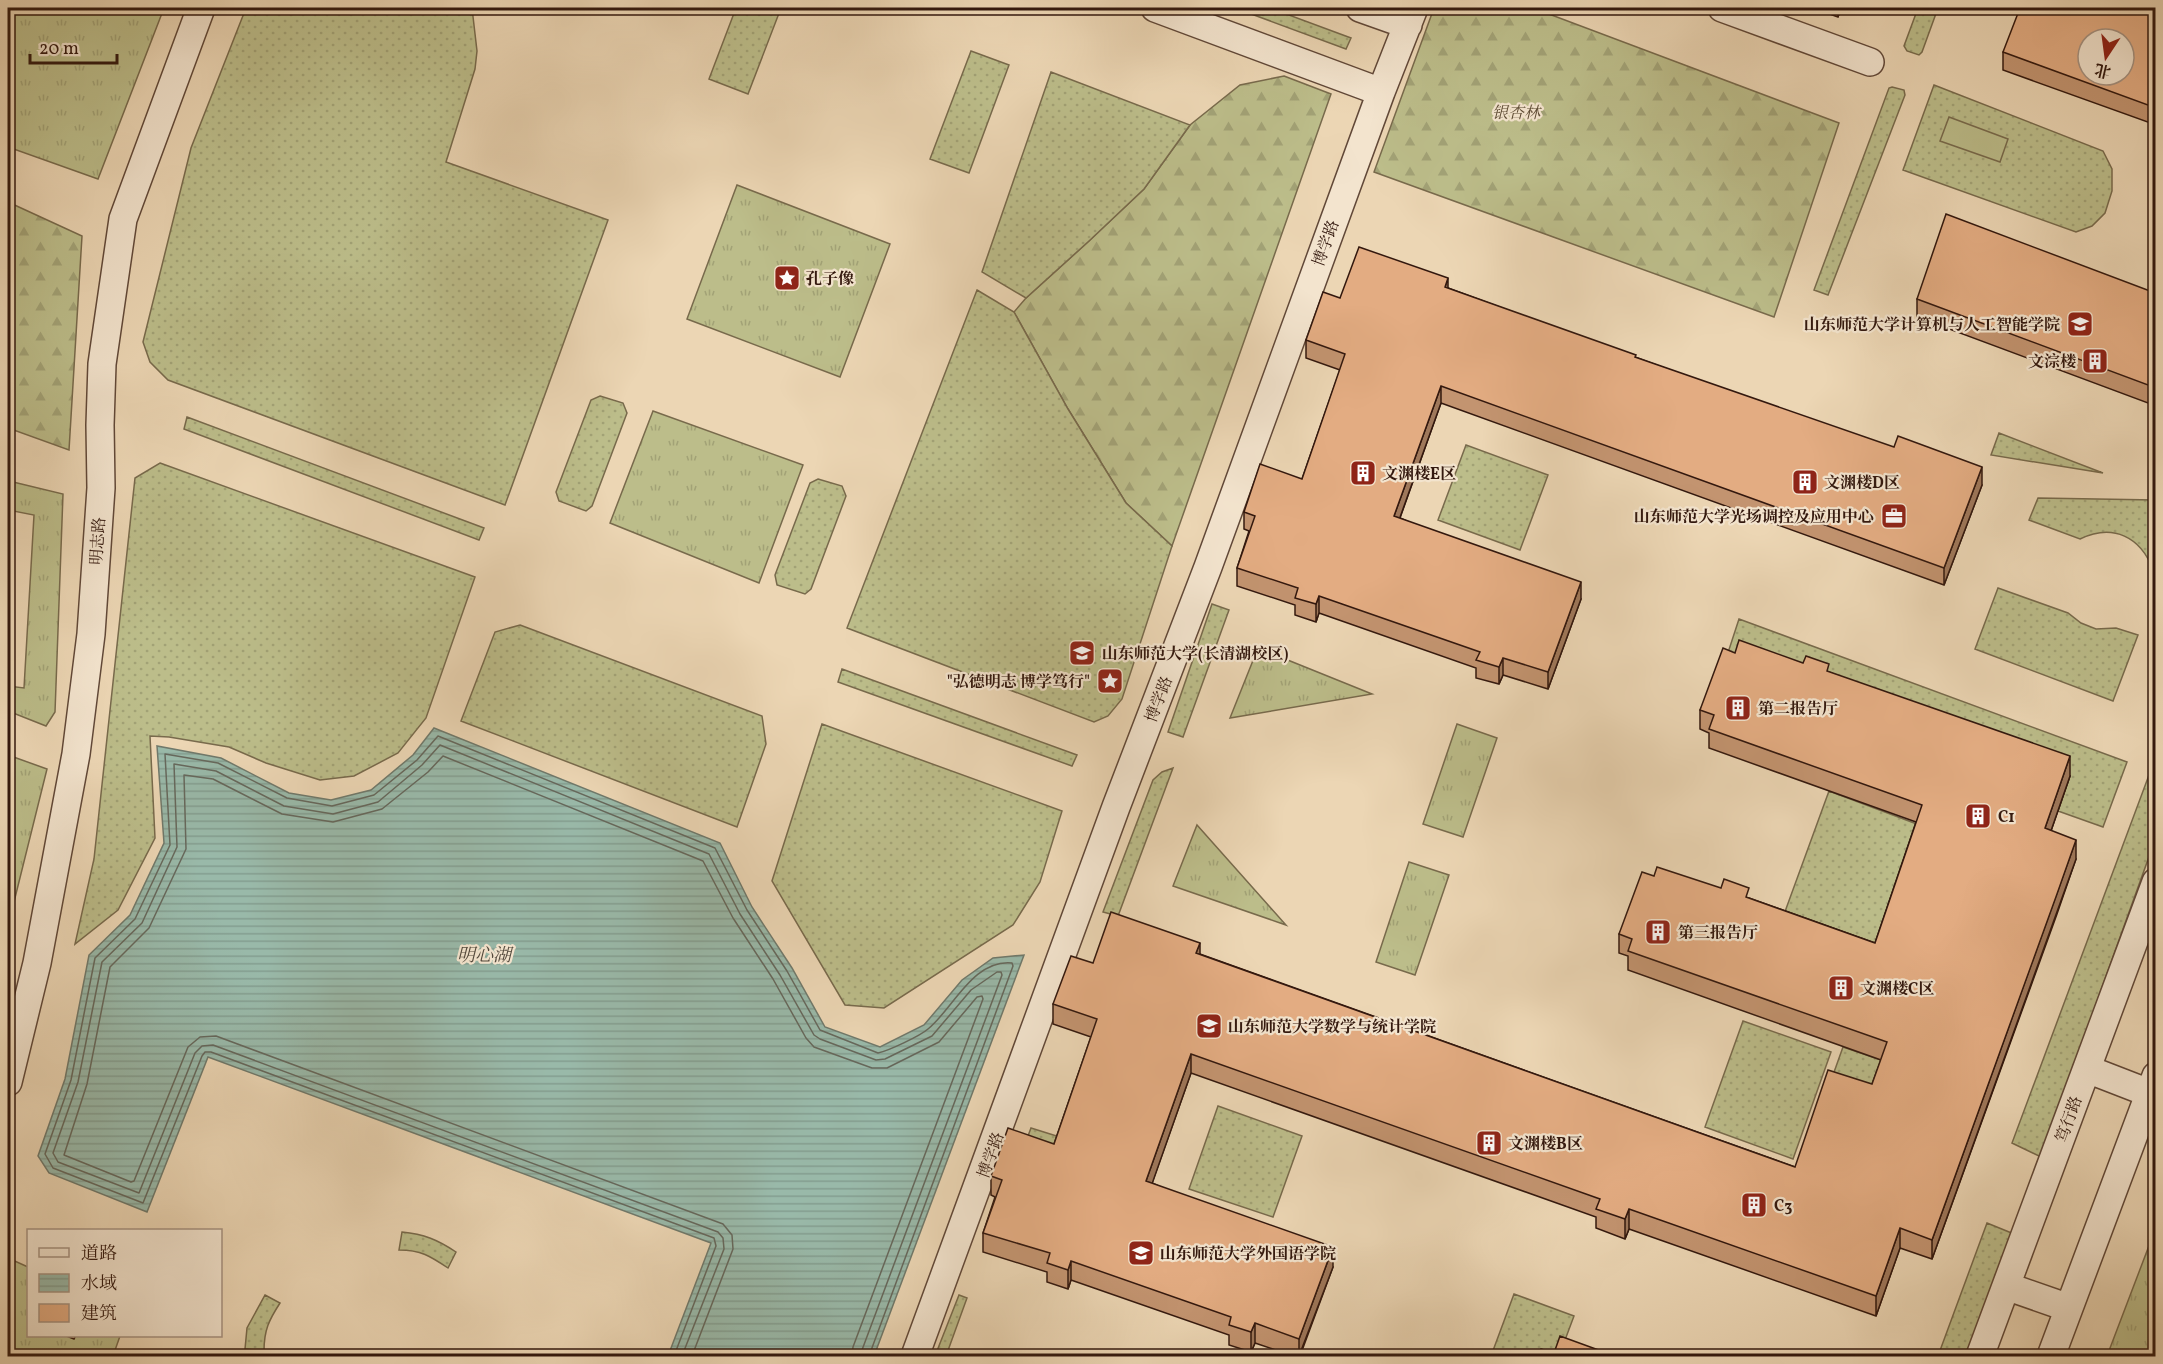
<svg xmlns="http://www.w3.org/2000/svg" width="2163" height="1364" viewBox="0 0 2163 1364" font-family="Vollkorn,'Noto Serif SC',serif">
<defs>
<pattern id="grass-tufts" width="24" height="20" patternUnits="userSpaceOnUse" patternTransform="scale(1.5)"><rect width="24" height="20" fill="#bcbd8a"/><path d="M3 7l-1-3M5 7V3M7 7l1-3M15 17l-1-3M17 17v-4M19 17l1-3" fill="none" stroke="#a2a276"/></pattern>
<pattern id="forest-firs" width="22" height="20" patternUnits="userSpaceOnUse" patternTransform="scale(1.5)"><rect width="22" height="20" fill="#bcbd8a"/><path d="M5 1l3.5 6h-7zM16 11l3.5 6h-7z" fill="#a2a276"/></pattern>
<pattern id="garden-dots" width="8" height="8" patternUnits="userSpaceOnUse" patternTransform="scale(1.5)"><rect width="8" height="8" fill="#bcbd8a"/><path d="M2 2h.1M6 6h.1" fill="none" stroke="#a2a276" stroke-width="1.8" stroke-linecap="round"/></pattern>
<pattern id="water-rules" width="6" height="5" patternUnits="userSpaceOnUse" patternTransform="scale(1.5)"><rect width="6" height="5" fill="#99b9a9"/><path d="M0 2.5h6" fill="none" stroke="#849e90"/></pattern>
</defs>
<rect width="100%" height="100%" fill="#ecd6b4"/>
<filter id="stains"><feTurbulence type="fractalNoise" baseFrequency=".00333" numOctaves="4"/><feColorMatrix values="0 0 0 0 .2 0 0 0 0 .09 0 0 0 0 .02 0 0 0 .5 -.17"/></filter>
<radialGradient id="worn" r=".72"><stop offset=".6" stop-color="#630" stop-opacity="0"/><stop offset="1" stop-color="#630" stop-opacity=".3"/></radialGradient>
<!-- grass -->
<path fill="url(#grass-tufts)" stroke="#786a4c" stroke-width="1.5" d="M8 8H164L98 179 8 147Z
M737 185 890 244 840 377 687 319Z
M653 411 803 465 759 583 610 523Z
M9 481 63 494 55 712 46 726 8 711V686L24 688 34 515 8 510Z
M1258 648 1372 694 1230 718Z
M1457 724 1497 738 1463 837 1423 824Z
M8 755 47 769 14 902 8 899Z
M1197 825 1286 925 1173 886Z
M1409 862 1449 875 1415 975 1376 962Z
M2155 1230V1356H2107Z
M8 1258 28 1267V1336H120L113 1356H8Z"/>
<!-- forest -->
<path fill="url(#forest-firs)" stroke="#786a4c" stroke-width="1.5" d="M1434 8H1533L1839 123 1774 317 1374 172Z
M1284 76 1331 94 1172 546 1126 503 1068 409 1014 312 1026 298 1089 241 1144 189 1190 125 1240 85Z
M8 202 82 236 69 450 8 428Z"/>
<!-- garden -->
<path fill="url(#garden-dots)" stroke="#786a4c" stroke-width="1.5" d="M246 8H472L477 51 475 69 446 162 608 220 505 505 168 380 150 362 143 342 191 148Z
M736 8H781L748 94 709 79Z
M1235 8H1270L1351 38 1346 49Z
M1918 8H1938L1922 52 1919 55 1907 51 1904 46Z
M971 51 1009 65 969 173 930 159Z
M1051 72 1190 125 1144 189 1089 241 1026 298 982 272Z
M1934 85 2103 151 2112 169V191L2105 213 2092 226 2076 232 1903 170Z
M1892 87 1904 90 1905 95 1828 295 1814 290 1889 88Z
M977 290 1014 312 1068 409 1126 503 1172 546 1122 699 1108 716 1094 722 847 628Z
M600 396 623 403 627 413 592 506 586 511 559 501 556 492 591 400Z
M187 417 484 528 479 540 184 429Z
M1999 433 2103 473 1991 455Z
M1466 445 1548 475 1520 550 1438 520Z
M160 463 475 577 426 718 398 753 354 776 320 780 266 763 229 747 169 737 150 736 155 838 118 910 75 944 94 859 135 478Z
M818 479 842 486 846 496 811 589 805 594 777 585 775 575 810 483Z
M2038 498 2155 500V571L2153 570C2141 537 2113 523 2080 539L2029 520Z
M1998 588 2068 613 2081 623 2096 629 2116 628 2138 635 2113 701 1975 649Z
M1212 604 1229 610 1183 737 1168 732Z
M1739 619 2127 762 2103 827 2058 811 2070 776 1723 668Z
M520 625 762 716 766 744 737 827 461 721 495 632Z
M842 669 1077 755 1072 766 838 682Z
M822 724 1062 811 1040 882 1013 925 884 1008 845 1005 772 881Z
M1173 768 1118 916 1103 912 1153 780 1162 772Z
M2149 775 2155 778V840L2041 1157 2012 1143Z
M1829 791 1962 841 1915 974 1779 928Z
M1743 1021 1831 1052 1793 1159 1705 1127Z
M1843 1047 1887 1062 1872 1104 1828 1089Z
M1218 1106 1302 1136 1273 1217 1189 1189Z
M1031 1128 1063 1138 1054 1163 1022 1152Z
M1987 1223 2014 1234 1970 1356H1938Z
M402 1232C424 1234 438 1240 456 1252L448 1268C430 1256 421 1250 399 1250Z
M1514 1294 1574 1316 1559 1356H1491Z
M265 1295 280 1303C269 1320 264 1330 264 1351L245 1349 247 1328Z
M959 1295 967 1298 946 1356H935Z"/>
<!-- pitch -->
<path fill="#bcbd8a" stroke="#786a4c" stroke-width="1.5" d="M1949 117 2008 139 2000 162 1940 141Z"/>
<!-- water -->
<path fill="url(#water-rules)" stroke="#70796b" stroke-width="1.5" d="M434 728 720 843 752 907 792 968 825 1027 880 1047 924 1025 962 980 993 958 1024 955 874 1356H668L711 1243 208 1057 147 1212 49 1173 38 1156 65 1079 89 955 130 915 164 843 157 746 221 758 289 793 331 800 371 790 413 755Z"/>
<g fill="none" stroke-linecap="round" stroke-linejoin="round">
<!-- shore -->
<path stroke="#66685c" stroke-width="1.5" d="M674 1356 716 1246 714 1238 211 1052H205L202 1056 143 1203 53 1168 45 1154 71 1080 95 958 135 919 170 845 165 754 218 763 287 798 332 806 374 795 417 760 438 736 715 848 747 910 787 971 820 1030 878 1053C888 1051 920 1036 928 1029 953 1009 973 959 1012 963L1013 966 869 1356
M682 1356 724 1249 723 1238 718 1232 213 1045 202 1046 195 1053 139 1193 58 1162 53 1153 78 1082 102 962 142 923 177 847 174 764 216 771 284 806 333 814 378 802 422 765 440 745 709 854 740 914 780 975 814 1035 820 1039 876 1060 885 1059 932 1036 971 990 997 972H1001L1002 975 862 1350 861 1356
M692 1356 733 1249 732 1235 723 1224 216 1036 200 1037 188 1047 134 1181 131 1182 64 1155 87 1084 110 967 149 928 186 849 184 775 213 779 282 814 333 822 382 809 428 772 443 756 703 861 733 918 773 979 806 1038 814 1047 872 1068H887L939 1042 977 997 982 996 983 999 853 1347 852 1356"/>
<defs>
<path id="minor" d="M1155 8 1381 92
M1360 8 1408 25
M1722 8 1870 62
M2087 1069 2149 1093
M8 1082 37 963 76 754 91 634 101 488 100 425 102 364 123 219 201 8
M2006 1286 2069 1308
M915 1356 1116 807 1208 567 1381 92 1414 8
M1980 1356 2156 882
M2051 1356 2156 1076"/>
</defs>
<!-- minor casing -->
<use href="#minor" stroke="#614838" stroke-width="30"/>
<!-- minor -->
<use href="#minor" stroke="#f3e4ce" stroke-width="27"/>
</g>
<!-- wall -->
<path fill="#c39470" stroke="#33180e" stroke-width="1.5" d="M1813 8H1841L1838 17Z
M2156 8V125L2003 70V52Z
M2156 274V406L1917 317V299L2150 291Z
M1448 288 1982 485 1944 585 1441 403 1400 518 1581 599 1548 689 1503 675 1499 684 1476 678V668L1319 613 1316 622 1295 615V605L1237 586V568L1249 531 1244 529V512L1302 479 1340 370 1306 358V340L1340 298Z
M1735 653 1829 672 2070 776 2051 831 2076 859 2057 914 1932 1259 1900 1248 1876 1316 1629 1229 1625 1239 1596 1228V1217L1191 1073 1152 1183 1333 1267 1300 1356H1293L1255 1343 1251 1352 1229 1345V1335L1071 1280 1068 1289 1047 1282V1272L983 1252V1233L995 1197 991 1195V1176L1054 1144 1091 1037 1053 1024V1004L1093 963 1200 954 1795 1167 1872 1084 1881 1060 1628 970V956L1619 953V934L1654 876 1749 898 1875 943 1916 822 1709 748V733L1700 729V710Z
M64 1335H76L74 1339Z"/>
<!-- shaded-wall -->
<path fill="#9f785b" stroke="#33180e" stroke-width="1.5" d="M1838 8H1841L1838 17Z
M1448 278V296L1445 287Z
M1441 386V403L1394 534V516Z
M1982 467V485L1944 585V568Z
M1581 582V599L1548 689V672Z
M1319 596V613L1316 622V604Z
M1503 658V675L1499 684V667Z
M2070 756V776L2045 848V828Z
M2076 840V859L1932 1259V1240Z
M1200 943V963L1196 953Z
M1191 1054V1073L1146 1201V1181Z
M1629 1209V1229L1625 1239V1219Z
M1900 1228V1248L1876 1316V1296Z
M1333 1247V1267L1299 1356V1339Z
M1071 1261V1280L1068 1289V1270Z
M1255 1323V1343L1251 1352V1332Z"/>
<!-- building -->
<path fill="#e3ac82" stroke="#33180e" stroke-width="1.5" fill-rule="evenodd" d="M2020 8H2156V108L2003 52ZM2088 39H2124V75H2088Z
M1946 214 2150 291 2156 274V388L1917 299Z
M1359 247 1448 278 1445 287 1636 355 1635 357 1894 447 1898 436 1982 467 1944 568 1441 386 1394 516 1581 582 1548 672 1503 658 1499 667 1476 660 1480 652 1319 596 1316 604 1295 598 1298 588 1237 568 1255 516 1244 512 1260 464 1302 479 1345 354 1306 340 1323 292 1340 298Z
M1739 640 1803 663 1806 656 1829 664 1827 671 2070 756 2045 828 2076 840 2057 894 1932 1240 1900 1228 1876 1296 1629 1209 1625 1219 1596 1209 1600 1199 1191 1054 1146 1181 1333 1247 1299 1339 1255 1323 1251 1332 1229 1325 1231 1317 1071 1261 1068 1270 1047 1263 1050 1253 983 1233 1002 1180 991 1176 1008 1128 1054 1144 1097 1019 1053 1004 1071 956 1093 963 1111 912 1200 943 1196 953 1795 1167 1828 1070 1872 1084 1887 1042 1628 951 1632 939 1619 934 1642 872 1654 876 1657 867 1721 888 1724 879 1749 888 1746 897 1875 943 1922 805 1709 729 1714 715 1700 710 1723 648 1735 653Z
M1560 1336 1615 1356H1538L1541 1349 1554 1353Z"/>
<!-- icons -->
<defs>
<symbol id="sight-square" viewBox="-11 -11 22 22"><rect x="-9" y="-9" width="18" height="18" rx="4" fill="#8f2418" stroke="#f3e4ce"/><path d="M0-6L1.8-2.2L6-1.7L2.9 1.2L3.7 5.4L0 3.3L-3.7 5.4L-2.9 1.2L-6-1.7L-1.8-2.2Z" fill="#fff"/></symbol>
<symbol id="university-square" viewBox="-11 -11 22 22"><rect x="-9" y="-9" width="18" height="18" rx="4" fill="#8f2418" stroke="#f3e4ce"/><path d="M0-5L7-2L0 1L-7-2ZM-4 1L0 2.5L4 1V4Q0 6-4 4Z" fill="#fff"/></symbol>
<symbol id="building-square" viewBox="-11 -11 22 22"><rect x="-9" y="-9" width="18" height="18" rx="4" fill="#8f2418" stroke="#f3e4ce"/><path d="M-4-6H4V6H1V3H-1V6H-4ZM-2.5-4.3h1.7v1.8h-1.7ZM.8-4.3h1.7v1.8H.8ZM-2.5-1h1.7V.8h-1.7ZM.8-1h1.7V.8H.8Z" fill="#fff"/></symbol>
<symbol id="office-square" viewBox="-11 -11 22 22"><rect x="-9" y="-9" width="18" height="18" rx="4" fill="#8f2418" stroke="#f3e4ce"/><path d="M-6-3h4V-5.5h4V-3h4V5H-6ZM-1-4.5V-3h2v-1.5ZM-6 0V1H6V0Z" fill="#fff"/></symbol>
</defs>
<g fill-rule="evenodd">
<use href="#sight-square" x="772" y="263" width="30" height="30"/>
<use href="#university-square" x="2065" y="309" width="30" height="30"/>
<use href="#building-square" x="2080" y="346" width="30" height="30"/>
<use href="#building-square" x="1348" y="458" width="30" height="30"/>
<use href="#building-square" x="1790" y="467" width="30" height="30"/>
<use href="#office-square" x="1879" y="501" width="30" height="30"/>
<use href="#university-square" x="1067" y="638" width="30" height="30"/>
<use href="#sight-square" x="1095" y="666" width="30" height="30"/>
<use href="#building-square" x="1723" y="693" width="30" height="30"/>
<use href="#building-square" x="1963" y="801" width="30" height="30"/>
<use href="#building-square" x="1643" y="917" width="30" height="30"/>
<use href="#building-square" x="1826" y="973" width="30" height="30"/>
<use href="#university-square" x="1194" y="1011" width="30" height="30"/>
<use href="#building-square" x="1474" y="1128" width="30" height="30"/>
<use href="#building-square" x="1739" y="1190" width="30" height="30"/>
<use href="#university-square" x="1126" y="1238" width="30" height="30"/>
</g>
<g text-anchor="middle" stroke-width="4.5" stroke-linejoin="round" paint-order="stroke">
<!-- park labels -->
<g font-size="16" font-style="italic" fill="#5c4a33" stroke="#f3e4ce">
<text x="1516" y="118">银杏林</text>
</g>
<!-- street labels -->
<g font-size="16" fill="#33180e" stroke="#f3e4ce">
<text transform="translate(1325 243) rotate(-70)" y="6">博学路</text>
<text transform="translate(97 541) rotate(-86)" y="6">明志路</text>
<text transform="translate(1158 699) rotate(-69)" y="6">博学路</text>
<text transform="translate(2068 1119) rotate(-70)" y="6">笃行路</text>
<text transform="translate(990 1155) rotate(-70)" y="6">博学路</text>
</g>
<!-- poi labels -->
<g font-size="16" font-weight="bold" fill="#33180e" stroke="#f3e4ce" text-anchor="start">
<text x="806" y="284">孔子像</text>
<text x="2060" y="330" text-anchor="end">山东师范大学计算机与人工智能学院</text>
<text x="2076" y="367" text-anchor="end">文淙楼</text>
<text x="1382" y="479">文渊楼E区</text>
<text x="1824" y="488">文渊楼D区</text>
<text x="1874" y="522" text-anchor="end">山东师范大学光场调控及应用中心</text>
<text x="1102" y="659">山东师范大学(长清湖校区)</text>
<text x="1090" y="687" text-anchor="end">"弘德明志 博学笃行"</text>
<text x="1758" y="714">第二报告厅</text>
<text x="1998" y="822">C1</text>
<text x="1678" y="938">第三报告厅</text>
<text x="1860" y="994">文渊楼C区</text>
<text x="1228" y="1032">山东师范大学数学与统计学院</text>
<text x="1508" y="1149">文渊楼B区</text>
<text x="1774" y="1211">C3</text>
<text x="1160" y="1259">山东师范大学外国语学院</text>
</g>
<!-- water labels -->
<g font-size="18" font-style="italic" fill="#52483c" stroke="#f3e4ce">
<text x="484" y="961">明心湖</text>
</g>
</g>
<!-- margin -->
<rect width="2163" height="1364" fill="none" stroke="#ecd6b4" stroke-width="30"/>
<rect x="9" y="9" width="2145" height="1346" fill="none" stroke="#33180e" stroke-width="3"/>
<rect x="15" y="15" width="2133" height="1334" fill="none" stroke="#33180e" stroke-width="1.5"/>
<!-- legend -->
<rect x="27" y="1229" width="195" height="108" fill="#f3e4ce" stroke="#a69281" stroke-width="1.5"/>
<rect x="39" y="1248" width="30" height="9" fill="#f3e4ce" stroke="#a69281" stroke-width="1.5"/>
<text x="81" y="1259" font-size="18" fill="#33180e">道路</text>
<rect x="39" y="1274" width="30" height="18" fill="url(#water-rules)" stroke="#a69281" stroke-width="1.5"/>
<text x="81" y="1289" font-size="18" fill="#33180e">水域</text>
<rect x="39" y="1304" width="30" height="18" fill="#e3ac82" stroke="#a69281" stroke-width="1.5"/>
<text x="81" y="1319" font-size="18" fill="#33180e">建筑</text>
<!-- north arrow -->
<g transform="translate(2106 57) rotate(193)"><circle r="28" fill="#f3e4ce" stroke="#a69281" stroke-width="1.5"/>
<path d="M0-4.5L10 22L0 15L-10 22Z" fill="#8f2418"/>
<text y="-9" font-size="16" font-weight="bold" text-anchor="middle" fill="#33180e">北</text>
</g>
<!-- scale -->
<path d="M30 54v9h87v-9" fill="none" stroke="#33180e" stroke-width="3"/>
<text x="39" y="54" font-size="18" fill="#33180e" stroke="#f3e4ce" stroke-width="4.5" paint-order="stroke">20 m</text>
<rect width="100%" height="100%" filter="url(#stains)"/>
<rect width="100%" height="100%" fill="url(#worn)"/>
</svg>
